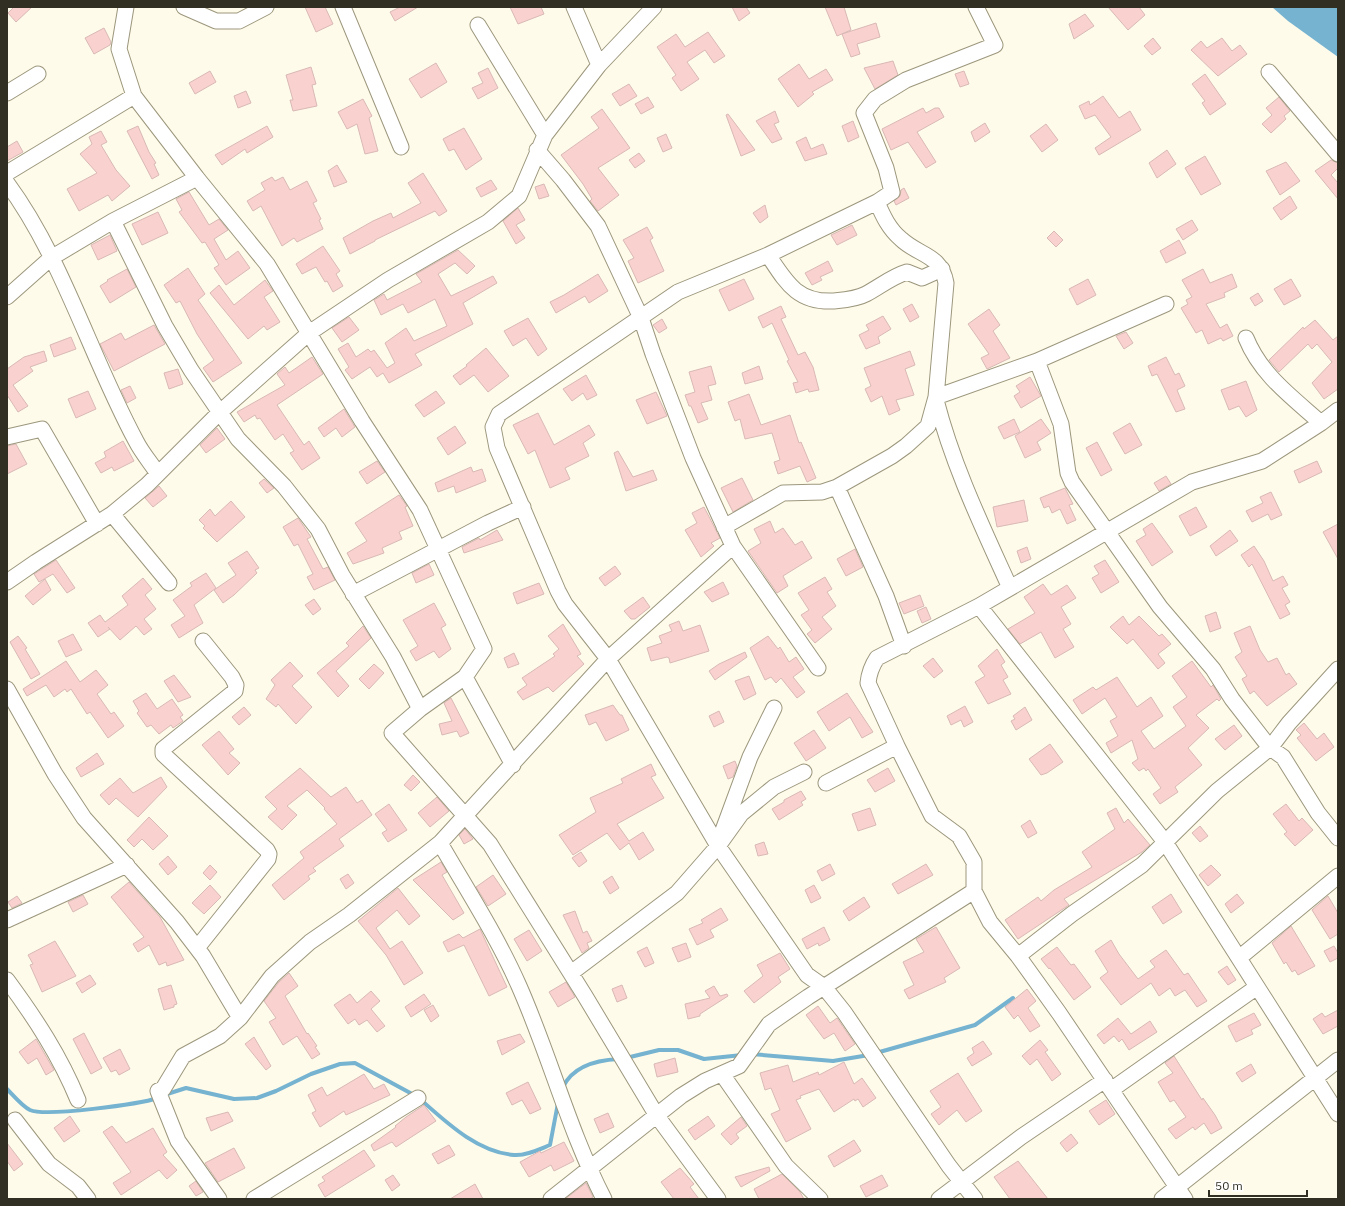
<svg xmlns="http://www.w3.org/2000/svg" width="1345" height="1206" viewBox="0 0 1345 1206" font-family="'IBM Plex Sans',sans-serif">
<rect width="100%" height="100%" fill="#fffbea"/>
<!-- water -->
<path fill="#75b3d1" d="M1272 7H1338V57L1288 21Z"/>
<g fill="none" stroke-linecap="round" stroke-linejoin="round">
<!-- stream -->
<path stroke="#75b3d1" stroke-width="4" d="M876 1053 975 1025 1013 998
M751 1054 833 1061 869 1055
M626 1058 659 1050H678L704 1059 742 1055
M563 1087C573 1066 597 1060 619 1059
M7 1089C13 1095 22 1106 30 1110 46 1117 140 1104 158 1098
M164 1095 186 1088 234 1099 257 1098 276 1091 311 1074 340 1064 355 1063 414 1095
M420 1099C446 1122 477 1152 514 1155 526 1156 540 1149 550 1145L558 1103"/>
</g>
<!-- building -->
<path fill="#f9d1ce" stroke="#d9b9b6" d="M14 7H32L16 22 8 13Z
M305 7H325L333 24 316 32Z
M400 7H418L395 21 390 12Z
M510 7H541L544 14 518 24Z
M732 7H746L750 13 739 21Z
M825 7H844L851 30 837 36Z
M1108 7H1139L1145 15 1128 30Z
M1085 14 1094 26 1074 39 1069 24Z
M876 23 880 37 857 44 860 54 851 57 842 34Z
M104 28 111 42 110 45 94 54 85 38Z
M708 32 725 56 714 63 705 50 687 62 699 79 681 91 672 78 676 75 657 47 676 34 685 47Z
M1153 38 1161 48 1152 55 1144 46Z
M1222 38 1232 51 1240 45 1247 54 1218 76 1191 50 1201 41 1207 48Z
M893 61 898 75 875 89 864 68Z
M436 63 447 82 421 98 409 79Z
M799 64 809 79 826 69 833 80 812 92 814 94 798 107 778 79Z
M311 67 316 84 312 85 317 106 293 111 290 100H293L286 75Z
M488 68 498 88 478 99 472 88 483 83 478 73Z
M210 71 216 82 195 94 189 83Z
M964 71 969 84 960 87 955 74Z
M1205 74 1226 104 1210 115 1202 103 1205 101 1192 84Z
M629 84 637 96 620 106 612 94Z
M246 91 251 103 238 108 234 96Z
M1103 96 1119 118 1130 111 1141 130 1099 155 1095 148 1111 137 1095 115 1085 119 1079 106 1089 101 1090 105Z
M648 97 654 107 641 114 635 104Z
M1279 97 1290 111 1284 116 1286 119 1271 133 1262 124 1272 115 1266 108Z
M363 99 372 116 369 118 378 151 365 154 357 124 347 129 338 112Z
M923 108 926 113 935 108H939L944 117 917 132 936 162 926 168 908 142 891 150 882 129Z
M602 109 630 148 598 168 619 195 598 211 590 201 592 199 583 184 561 155 599 128 591 117Z
M775 111 779 122 774 124 782 139 772 143 756 121Z
M728 114 755 150 741 156 726 115Z
M853 121 859 137 848 142 842 126Z
M985 123 990 132 975 142 971 132Z
M1046 124 1058 140 1042 152 1030 136Z
M138 126 149 152 156 163 154 164 159 175 152 179 127 131Z
M267 126 273 137 247 153 245 149 222 165 215 155Z
M464 128 482 159 466 170 454 149 449 151 443 139Z
M101 131 107 142 101 145 116 170 130 186 112 201 108 195 79 211 67 189 97 173 80 154 92 144 89 137Z
M666 134 672 148 663 152 657 138Z
M806 137 811 149 823 144 827 154 805 161 796 142Z
M17 141 23 152 7 161V147Z
M1167 150 1176 164 1157 178 1149 163Z
M639 153 645 161 635 168 629 160Z
M1205 156 1221 184 1201 195 1185 168Z
M1331 160 1338 163V168L1331 175 1338 183V199L1315 171Z
M1286 162 1300 181 1280 195 1266 171Z
M337 165 347 182 334 187 328 171Z
M423 173 447 211 439 216 435 211 375 240V241L350 254 343 238 373 221 391 213 393 218 421 203 408 183Z
M272 177 275 181 283 177 290 190 307 181 317 201 313 203 321 219 319 220 323 229 297 242 294 238 282 246 261 206 253 211 247 201 265 190 261 183Z
M491 180 497 189 481 197 476 188Z
M544 184 549 196 539 199 535 187Z
M904 188 909 198 896 205 894 201 900 196 901 190Z
M189 192 209 225 219 219 228 230 214 239 226 260 238 251 250 268 226 285 214 268 219 265 205 242 202 243 179 212 182 210 176 199Z
M1290 196 1297 208 1281 220 1273 208Z
M765 205 768 217 760 223 753 213Z
M518 208 525 220 516 225 525 238 516 244 503 221Z
M158 212 168 233 142 245 132 224Z
M1192 220 1198 230 1183 240 1176 229Z
M852 225 857 235 837 245 831 235Z
M647 227 653 238 650 240 664 271 638 283 628 261 634 258 623 240Z
M1054 231 1063 240 1056 247 1047 238Z
M110 235 117 251 98 260 91 245Z
M1179 240 1186 253 1166 263 1160 251Z
M323 246 340 271 336 274 343 286 333 292 327 281 325 282 316 267 302 274 296 264Z
M458 250 475 266 467 274 455 263 438 274 451 296 493 276 497 283 463 303 473 324 415 354 422 365 389 383 383 373 377 377 370 367 352 379 345 370 349 367 338 349 348 343 356 357 368 349 371 352 374 350 387 368 395 363 385 343 406 328 414 341 447 326 435 299 408 313 403 304 381 315 374 300 384 294 387 300 422 282 416 274Z
M828 261 833 271 820 277 822 280 812 285 805 273Z
M188 268 205 294 198 300 242 363 213 382 203 368 214 360 197 334 180 301 176 303 164 285Z
M127 269 136 287 110 303 100 286 108 281 107 280Z
M1203 269 1210 283 1232 274 1237 287 1224 293 1225 297 1206 304 1220 328 1227 324 1233 336 1223 341 1221 338 1208 344 1202 330 1196 333 1181 308 1188 304 1186 300 1192 297 1182 280Z
M598 274 608 291 589 303 585 296 556 313 550 302 564 295Z
M744 279 754 299 729 311 719 290Z
M1088 279 1096 295 1077 305 1069 289Z
M1291 279 1301 296 1284 305 1274 289Z
M265 280 273 291 264 297 280 322 267 330 264 326 248 339 210 293 219 285 234 305Z
M1258 293 1263 301 1255 306 1250 298Z
M912 304 919 317 910 322 903 309Z
M781 306 786 317 781 319 798 355 805 352 813 367 819 390 809 392 808 389 796 393 793 383 798 382 787 361 789 360 772 323 763 328 758 317Z
M989 309 1000 325 993 331 1010 358 987 369 981 358 989 354 968 324Z
M883 316 891 329 878 337 880 343 866 349 859 335 869 330 866 325Z
M349 317 359 330 342 342 332 328Z
M528 318 547 349 538 356 526 338 513 346 504 331Z
M662 319 667 328 659 333 653 325Z
M1315 320 1333 340 1338 336V389L1324 399 1312 383 1332 362 1317 344 1312 349 1308 344 1279 372 1269 360 1303 327 1304 329Z
M154 325 165 344 114 371 100 344 121 333 125 340Z
M1126 332 1133 343 1124 349 1116 336Z
M71 337 76 349 54 357 50 345Z
M486 348 509 376 488 392 474 375 460 385 453 376 467 366 466 365Z
M44 351 47 361 30 367 33 371 13 385 28 406 18 412 7 395V369L24 357Z
M910 351 915 365 905 369 914 395 896 400 900 410 889 415 882 396 871 402 865 389 871 386 864 368Z
M312 357 323 374 277 405 304 445 309 441 320 458 302 470 290 453 294 451 283 434 275 440 260 418 257 419 255 415 244 422 237 412 285 385 277 374 285 367 289 373Z
M1166 357 1175 375 1179 373 1185 386 1177 390 1185 409 1176 412 1157 374 1152 376 1148 366Z
M711 366 716 384 708 386 712 400 701 403 708 419 698 423 691 406H689L685 395 695 392 689 372Z
M759 366 763 379 745 384 742 373Z
M178 369 183 384 169 389 164 373Z
M586 375 597 395 587 400 583 393 572 401 563 389Z
M1030 377 1041 396 1021 408 1014 396 1020 392 1016 386Z
M1246 381 1257 410 1246 417 1239 406 1229 410 1221 390Z
M130 386 136 398 127 403 121 390Z
M88 391 96 409 76 418 68 399Z
M436 391 445 403 424 417 415 405Z
M656 392 667 416 647 424 636 400Z
M749 394 761 425 790 415 799 443 801 442 816 478 807 482 800 466 778 474 774 462 780 460 772 433 745 439 740 419 735 421 728 402Z
M344 409 355 427 342 437 336 428 324 437 318 428Z
M538 413 554 445 589 425 595 435 583 443 589 456 565 468 570 479 550 488 535 450 528 454 513 425Z
M1014 419 1020 432 1004 439 998 427Z
M1041 419 1051 433 1037 442 1041 450 1025 458 1015 436Z
M1130 423 1142 445 1125 454 1113 433Z
M455 426 466 443 448 455 437 438Z
M217 428 225 439 206 453 200 445Z
M123 441 134 461 114 471 112 467 101 473 95 463 106 457 104 452Z
M1097 442 1112 470 1101 476 1086 448Z
M16 444 27 464 7 474V446Z
M618 451 633 477 653 470 657 480 626 491 614 453Z
M377 461 385 472 367 484 359 472Z
M1317 461 1322 472 1299 483 1294 471Z
M471 467 473 472 482 469 486 481 456 493 454 486 438 492 435 483Z
M1166 476 1171 484 1159 491 1154 483Z
M742 478 753 500 733 512 721 488Z
M264 479 274 488 267 493 259 483Z
M159 486 167 496 153 507 145 498Z
M1065 488 1073 504 1069 505 1076 520 1067 524 1060 509 1052 513 1049 506 1044 508 1040 498Z
M1271 492 1282 515 1271 520 1268 514 1252 522 1246 511 1263 503 1260 497Z
M399 495 407 506 405 507 413 526 399 532 402 539 382 548 384 553 353 564 347 553 367 541 355 523Z
M1024 500 1028 521 997 527 993 507Z
M231 501 245 517 217 542 203 528 205 526 199 520 210 509 215 516Z
M704 507 720 538 711 543 714 546 701 557 685 530 697 523 692 513Z
M1196 507 1207 527 1190 536 1179 516Z
M298 518 311 537 307 539 323 569 328 567 335 580 314 590 307 577 313 574 298 544 294 546 283 527Z
M770 521 775 533 783 528 795 545 802 541 812 558 783 576 788 586 777 593 748 551 761 543 754 529Z
M1152 523 1173 552 1152 566 1136 541 1146 535 1143 529Z
M1338 524V559L1323 532Z
M497 530 503 540 464 553 462 547 479 538 480 540Z
M1230 530 1238 541 1216 556 1210 546Z
M1254 546 1264 561 1273 581 1283 576 1288 585 1282 588 1290 602 1285 605 1290 614 1280 619 1252 564 1249 567 1241 555Z
M1027 547 1031 559 1021 563 1017 551Z
M855 549 863 567 846 576 837 559Z
M247 551 259 568 255 570 257 573 234 595 223 603 214 590 236 575 228 563Z
M56 560 75 588 67 593 53 574 39 582 34 574Z
M1105 560 1119 582 1101 593 1092 578 1099 574 1094 566Z
M429 564 434 575 416 583 412 573Z
M615 566 621 574 605 586 599 578Z
M206 573 216 588 194 605 203 623 179 638 171 625 185 616 173 600 192 586 190 583Z
M825 577 832 589 827 592 836 606 822 617 832 629 815 643 807 634 812 630 801 615 809 610 798 593Z
M143 578 152 589 145 595 156 609 144 619 152 629 144 635 136 626 120 640 108 627 110 629 98 637 88 623 100 615 105 622 128 605 122 596Z
M45 579 51 590 33 605 25 596Z
M723 582 729 594 712 602 704 592Z
M539 583 544 594 517 604 513 593Z
M1043 584 1051 595 1067 585 1076 598 1061 607 1071 624 1063 629 1074 647 1055 658 1041 632 1020 644 1008 629 1035 613 1024 597Z
M920 595 924 606 904 614 899 603Z
M643 597 650 607 635 619H631L624 611Z
M314 599 321 609 313 615 305 605Z
M434 603 446 625 441 628 451 649 439 658 434 651 416 661 410 651 418 646 403 620Z
M926 607 931 619 922 623 917 611Z
M1216 612 1221 628 1210 632 1205 616Z
M1123 616 1129 625 1139 616 1159 636 1162 634 1171 644 1158 654 1165 663 1158 669 1133 639 1127 644 1110 627Z
M679 621 683 631 700 625 709 651 670 663 669 658 667 657 651 661 647 648 662 643 659 636 672 631 669 625Z
M563 624 581 654 577 656 584 664 553 692 548 687 523 700 517 692 527 685 522 678 555 656 553 654 559 649 548 636Z
M363 626 371 638 336 671 349 686 338 697 317 673 349 646 346 643Z
M1250 626 1260 650 1268 662 1277 658 1286 675 1289 673 1297 684 1267 706 1254 691 1250 694 1242 679 1247 676 1235 657 1242 652 1234 633Z
M73 634 82 650 66 657 58 641Z
M18 636 27 648 25 649 40 674 31 679 10 642Z
M768 636 778 649 780 647 789 662 796 657 804 669 793 677 805 692 797 698 781 678 776 683 771 677 765 680 750 648Z
M997 649 1005 662 1001 665 1008 677 1003 680 1011 694 988 704 975 682 985 676 978 666Z
M745 652 747 657 715 680 709 671 719 664Z
M514 653 519 664 508 668 504 658Z
M933 658 943 671 934 678 923 666Z
M66 661 80 682 96 670 108 685 97 694 111 714 114 712 124 726 108 738 90 712 87 714 71 689 67 692 65 689 54 697 46 685 27 696 23 689Z
M1192 661 1211 687 1213 685 1221 699 1219 701 1217 699 1196 715 1209 728 1188 748 1202 765 1175 787 1178 792 1160 804 1153 794 1161 788 1148 769 1146 771 1144 768 1139 771 1132 763 1138 759 1132 740 1111 753 1106 743 1118 736 1110 721 1117 717 1105 698 1082 714 1073 700 1093 687 1096 690 1117 677 1137 707 1151 697 1163 716 1141 731 1154 749 1186 726 1173 707 1187 697 1172 676Z
M290 662 303 676 292 686 312 707 296 724 278 704 276 707 266 699 275 685 271 680Z
M374 664 384 673 369 689 359 679Z
M174 675 191 697 178 702 164 681Z
M749 676 756 694 744 700 735 681Z
M146 693 157 709 172 699 183 715 180 717 183 721 173 728 171 725 159 734 151 725 147 727 137 713 139 711 133 701Z
M847 693 873 732 862 738 850 717 829 731 817 712Z
M451 698 469 733 460 737 457 731 442 735 439 724 452 721 444 703Z
M613 705 620 715H622L629 730 606 741 596 722 589 725 585 715Z
M965 706 973 722 964 727 961 720 951 725 947 716Z
M244 707 251 715 239 725 232 717Z
M1025 707 1032 720 1016 730 1011 721 1015 719 1013 716Z
M719 711 724 722 714 727 709 716Z
M1304 723 1317 739 1324 733 1334 747 1316 761 1297 738 1301 735 1296 730Z
M1234 725 1242 736 1225 750 1215 739Z
M814 730 826 748 806 761 794 743Z
M219 731 234 749 229 753 240 763 228 775 202 745Z
M1050 744 1063 762 1047 773 1041 775 1029 759Z
M97 753 104 764 81 777 76 768Z
M735 761 737 766 733 777 728 779 723 766Z
M651 764 656 775 651 777 664 798 617 824 629 841 643 832 654 850 639 860 629 843 620 850 607 833 573 855 559 835 596 812 590 798 623 783 621 779Z
M300 768 331 797 346 787 357 803 362 800 372 815 339 839 344 846 313 868 316 871 308 876 310 879 284 900 272 885 304 858 300 852 337 824 324 809 325 808 307 790 287 806 297 815 282 830 268 817 277 809 265 797Z
M888 768 895 781 875 792 867 780Z
M413 775 420 782 411 791 404 785Z
M161 777 167 787 138 817 116 798 109 805 100 795 120 778 133 793Z
M801 791 806 799 801 802 803 805 779 820 772 809 784 802V800Z
M437 797 449 811 430 827 418 813Z
M389 804 407 830 388 842 382 833 387 830 375 814Z
M1286 804 1299 821 1302 818 1313 830 1295 846 1284 834 1287 832 1273 814Z
M870 808 876 825 858 831 852 814Z
M1116 808 1124 823 1128 819 1150 845 1142 852 1064 899 1069 905 1018 939 1005 920 1038 897 1041 901 1054 890 1092 867 1082 852 1115 829 1107 813Z
M149 817 168 836 153 850 142 839 134 847 127 840Z
M1030 820 1037 833 1028 838 1021 826Z
M1200 826 1208 836 1200 842 1192 833Z
M465 829 473 839 464 844 459 835Z
M764 842 768 854 758 856 755 845Z
M581 852 587 861 579 867 572 858Z
M168 856 177 867 168 875 159 864Z
M441 862 447 872 442 875 464 913 453 920 413 880Z
M830 864 835 874 822 881 817 871Z
M926 864 933 875 898 894 892 884Z
M210 865 217 872 210 880 203 873Z
M1211 865 1221 875 1208 886 1199 875Z
M348 874 354 883 346 889 340 879Z
M493 875 506 894 488 906 476 887Z
M612 876 619 888 610 894 603 882Z
M129 882 160 917 184 960 167 966 166 962 159 965 149 945 138 952 133 944 144 937 111 897Z
M210 885 221 897 204 914 192 903Z
M814 885 821 898 811 903 805 890Z
M398 888 420 916 409 925 397 910 376 928 390 949 402 941 423 973 404 985 386 955 358 921Z
M1171 894 1182 912 1163 924 1152 907Z
M1237 894 1244 903 1231 913 1225 904Z
M83 895 88 904 73 912 68 902Z
M17 896 22 903 12 908 8 902Z
M1328 896 1338 913V934L1330 939 1312 910Z
M864 897 870 907 849 921 843 911Z
M721 908 728 920 710 930 714 937 697 945 689 929 703 923 701 920Z
M575 911 583 933 587 931 592 941 587 943 589 948 582 953 563 915Z
M1291 926 1315 966 1298 975 1295 970 1292 972 1286 962 1284 964 1272 943Z
M824 927 830 940 819 946 818 943 807 949 802 939Z
M936 927 960 968 944 978 946 982 909 999 904 990 914 985 903 962 924 952 916 939Z
M480 929 507 987 489 996 464 945 448 952 443 942 459 934 463 938Z
M529 930 542 951 527 961 514 939Z
M1111 940 1119 954 1138 979 1155 967 1150 961 1166 950 1184 975 1188 973 1207 1001 1197 1007 1185 990 1175 996 1170 988 1159 996 1151 983 1121 1005 1100 978 1108 972 1095 951Z
M55 941 76 976 42 992 30 965 33 964 28 955Z
M686 943 691 957 678 962 672 948Z
M1334 946 1338 953V958L1330 962 1324 951Z
M647 947 654 963 645 967 637 952Z
M1057 947 1071 965 1074 964 1091 987 1074 1000 1050 968 1049 969 1041 959Z
M780 953 790 969 778 977 781 982 754 1003 744 991 763 976 757 965Z
M1227 966 1236 980 1228 985 1218 972Z
M289 973 298 986 285 996 307 1034 308 1033 317 1046 315 1047 320 1054 312 1059 297 1036 283 1045 269 1022 276 1018 264 1001 279 982Z
M90 975 96 984 82 993 76 983Z
M566 982 575 997 558 1007 549 992Z
M171 985 177 1004 174 1005V1007L164 1010 158 989Z
M622 985 627 998 617 1002 612 989Z
M714 986 720 996 727 994 728 996 700 1014V1016L688 1019 685 1004 710 998 705 991Z
M1027 989 1036 1001 1028 1008 1040 1026 1030 1032 1018 1015 1014 1019 1005 1007Z
M371 991 380 1001 371 1009 385 1026 377 1032 367 1020 359 1025 355 1019 348 1024 334 1005 350 994 357 1003Z
M424 994 431 1004 411 1017 405 1007Z
M433 1005 439 1016 431 1022 424 1010Z
M818 1006 830 1023 837 1018 855 1044 845 1051 834 1033 824 1039 806 1015Z
M1338 1010V1026L1323 1034 1313 1019 1322 1013 1325 1017Z
M1254 1013 1261 1025 1251 1030 1253 1034 1236 1042 1228 1026Z
M1118 1018 1131 1034 1150 1021 1157 1032 1129 1050 1122 1039 1119 1042 1114 1036 1104 1044 1097 1035Z
M84 1033 102 1068 91 1074 73 1039Z
M520 1034 525 1042 502 1055 497 1041Z
M254 1037 271 1066 266 1070 245 1044Z
M36 1039 54 1070 46 1075 37 1058 28 1064 19 1052Z
M1040 1040 1048 1050 1045 1052 1061 1074 1052 1081 1037 1059 1030 1065 1022 1056Z
M983 1041 992 1054 972 1066 967 1058 974 1053 972 1048Z
M120 1049 130 1069 119 1075 116 1070 111 1072 103 1058Z
M1174 1056 1202 1100 1203 1098 1215 1115 1222 1128 1211 1134 1204 1123 1195 1130 1193 1127 1176 1139 1168 1129 1186 1117 1174 1100 1170 1102 1158 1082 1173 1073 1165 1063Z
M675 1058 678 1072 657 1077 654 1064Z
M844 1062 854 1084 862 1078 876 1098 863 1107 858 1099 855 1101 854 1099 834 1112 819 1089 800 1096 801 1098 796 1100 811 1129 786 1142 771 1114 780 1110 771 1088 765 1090 760 1073 788 1065 793 1082 818 1072 819 1075Z
M1251 1064 1256 1073 1242 1082 1236 1073Z
M958 1073 982 1111 966 1122 957 1110 939 1125 931 1114 941 1107 930 1091Z
M364 1074 374 1089 384 1084 390 1095 346 1115 344 1111 320 1127 312 1113 316 1111 308 1095 322 1087 327 1096Z
M528 1082 541 1109 530 1114 522 1100 512 1105 506 1093Z
M1106 1100 1115 1114 1099 1125 1089 1111Z
M424 1105 436 1121 396 1147 392 1142 374 1151 371 1145 396 1127 395 1126 406 1117Z
M228 1112 233 1121 211 1131 206 1118Z
M608 1113 614 1127 600 1133 594 1119Z
M70 1116 80 1131 64 1142 54 1128Z
M708 1116 715 1126 695 1140 688 1130Z
M741 1117 747 1126 736 1134 739 1138 731 1145 721 1134Z
M112 1126 126 1143 153 1128 167 1152 163 1155 177 1170 167 1179 159 1170 121 1195 113 1183 131 1172 103 1132Z
M1071 1134 1078 1143 1067 1152 1060 1143Z
M854 1140 861 1151 834 1167 828 1156Z
M564 1142 574 1161 554 1171 551 1165 529 1177 520 1162 540 1151 541 1153Z
M7 1143 23 1164 14 1171 7 1161Z
M449 1145 455 1155 438 1164 432 1154Z
M234 1148 245 1168 218 1182 205 1163Z
M364 1150 375 1166 325 1197 318 1185 325 1181 322 1177Z
M1018 1161 1048 1199H1010L994 1177Z
M769 1167 770 1171 741 1187 735 1177Z
M680 1168 694 1184 690 1187 699 1199H674L661 1182Z
M782 1174 800 1192 804 1199H759L754 1189Z
M393 1175 400 1185 392 1191 385 1180Z
M882 1175 888 1186 866 1197 860 1186Z
M196 1181 203 1192 196 1196 189 1186Z
M586 1183 593 1197 590 1199H565Z
M475 1184 483 1199H450Z"/>
<g fill="none" stroke-linecap="round" stroke-linejoin="round">
<defs>
<path id="minor" d="M126 7 119 49 134 96 197 178 267 264 362 421 420 510 484 649 465 677 420 709 392 733 490 844 585 996 657 1116 718 1199
M184 7 216 21H239L266 7
M343 7 401 147
M574 7 599 65
M478 25 545 135
M1269 72 1338 154
M7 93 38 74
M537 150 563 180 598 226 641 318 653 354 693 458 733 546 818 668
M7 173 134 96
M7 183C63 259 91 358 136 441 142 453 151 463 158 474
M113 221 165 326 191 370 238 439 284 486 318 529 342 575 393 657 420 709
M768 255C786 282 797 303 834 301 844 300 857 299 866 294 879 287 893 276 907 272L922 278 942 269
M7 297 51 258 113 221 197 178
M1246 338C1261 375 1292 397 1321 423
M1037 361 1061 424 1068 473 1072 482 1160 607 1213 669 1232 699 1270 748 1283 757 1318 813 1338 838
M936 397 1037 361 1166 304
M936 400C953 466 982 526 1010 588
M7 437 42 429 97 524
M837 487 886 596 904 646
M112 514 169 583
M724 527 783 493 822 492 837 487 892 456 906 446 928 426 936 397 946 283C941 254 919 256 901 239 889 229 883 216 877 202
M7 582 36 562 112 514 147 485 219 413 309 333 388 280 488 222 519 196 545 135 599 65 654 7
M353 594 488 523 523 507
M979 606 1165 842 1338 1114
M465 677 513 765
M7 689 55 774 84 818 177 922 203 956 240 1018
M826 783 897 746
M722 833 750 757 774 708
M440 843C467 890 497 936 519 986 550 1056 569 1131 604 1199
M7 920 127 865
M197 948 268 859 269 854 267 850 163 754V749L235 691 236 685 232 677 203 641
M1018 956 1072 914 1142 865 1217 791 1270 748 1289 723 1338 669
M1239 958 1338 876
M571 973 677 893 718 846 741 814 774 787 804 772
M7 980C35 1018 60 1056 78 1100
M722 1074 786 1166 820 1199
M1111 1090 1257 987
M15 1120 49 1164 78 1186 88 1199
M219 1199 178 1141 158 1091 163 1089 183 1056 220 1036 240 1018 272 976 310 942 349 915 440 843 608 659 733 546
M254 1199 418 1098
M551 1199 681 1096 705 1081 739 1066 769 1024 808 997 974 891
M939 1199 1021 1137 1105 1080
M975 1199 949 1166 844 1012 824 987 807 975 718 846 608 659 565 604 558 591 497 448 493 427 499 414 678 292 768 255 877 202 892 192 886 168 864 113 875 99 906 80 995 45 976 7
M1162 1199 1338 1060
M1185 1199 1059 1013 1018 956 990 922 974 891V862L959 836 932 816 897 746 868 683C869 673 871 667 877 658L979 606 1192 482 1262 461 1321 423 1338 410"/>
</defs>
<!-- minor casing -->
<use href="#minor" stroke="#9c977d" stroke-width="17"/>
<!-- minor -->
<use href="#minor" stroke="#fff" stroke-width="15"/>
</g>
<!-- border -->
<rect width="1345" height="1206" fill="none" stroke="#312f24" stroke-width="16"/>
<!-- scale -->
<path d="M1209 1190v6h98v-6" fill="none" stroke="#312f24" stroke-width="2"/>
<text x="1215" y="1190" font-size="12" fill="#312f24" stroke="#ffffff" stroke-width="3" paint-order="stroke">50 m</text>
</svg>
